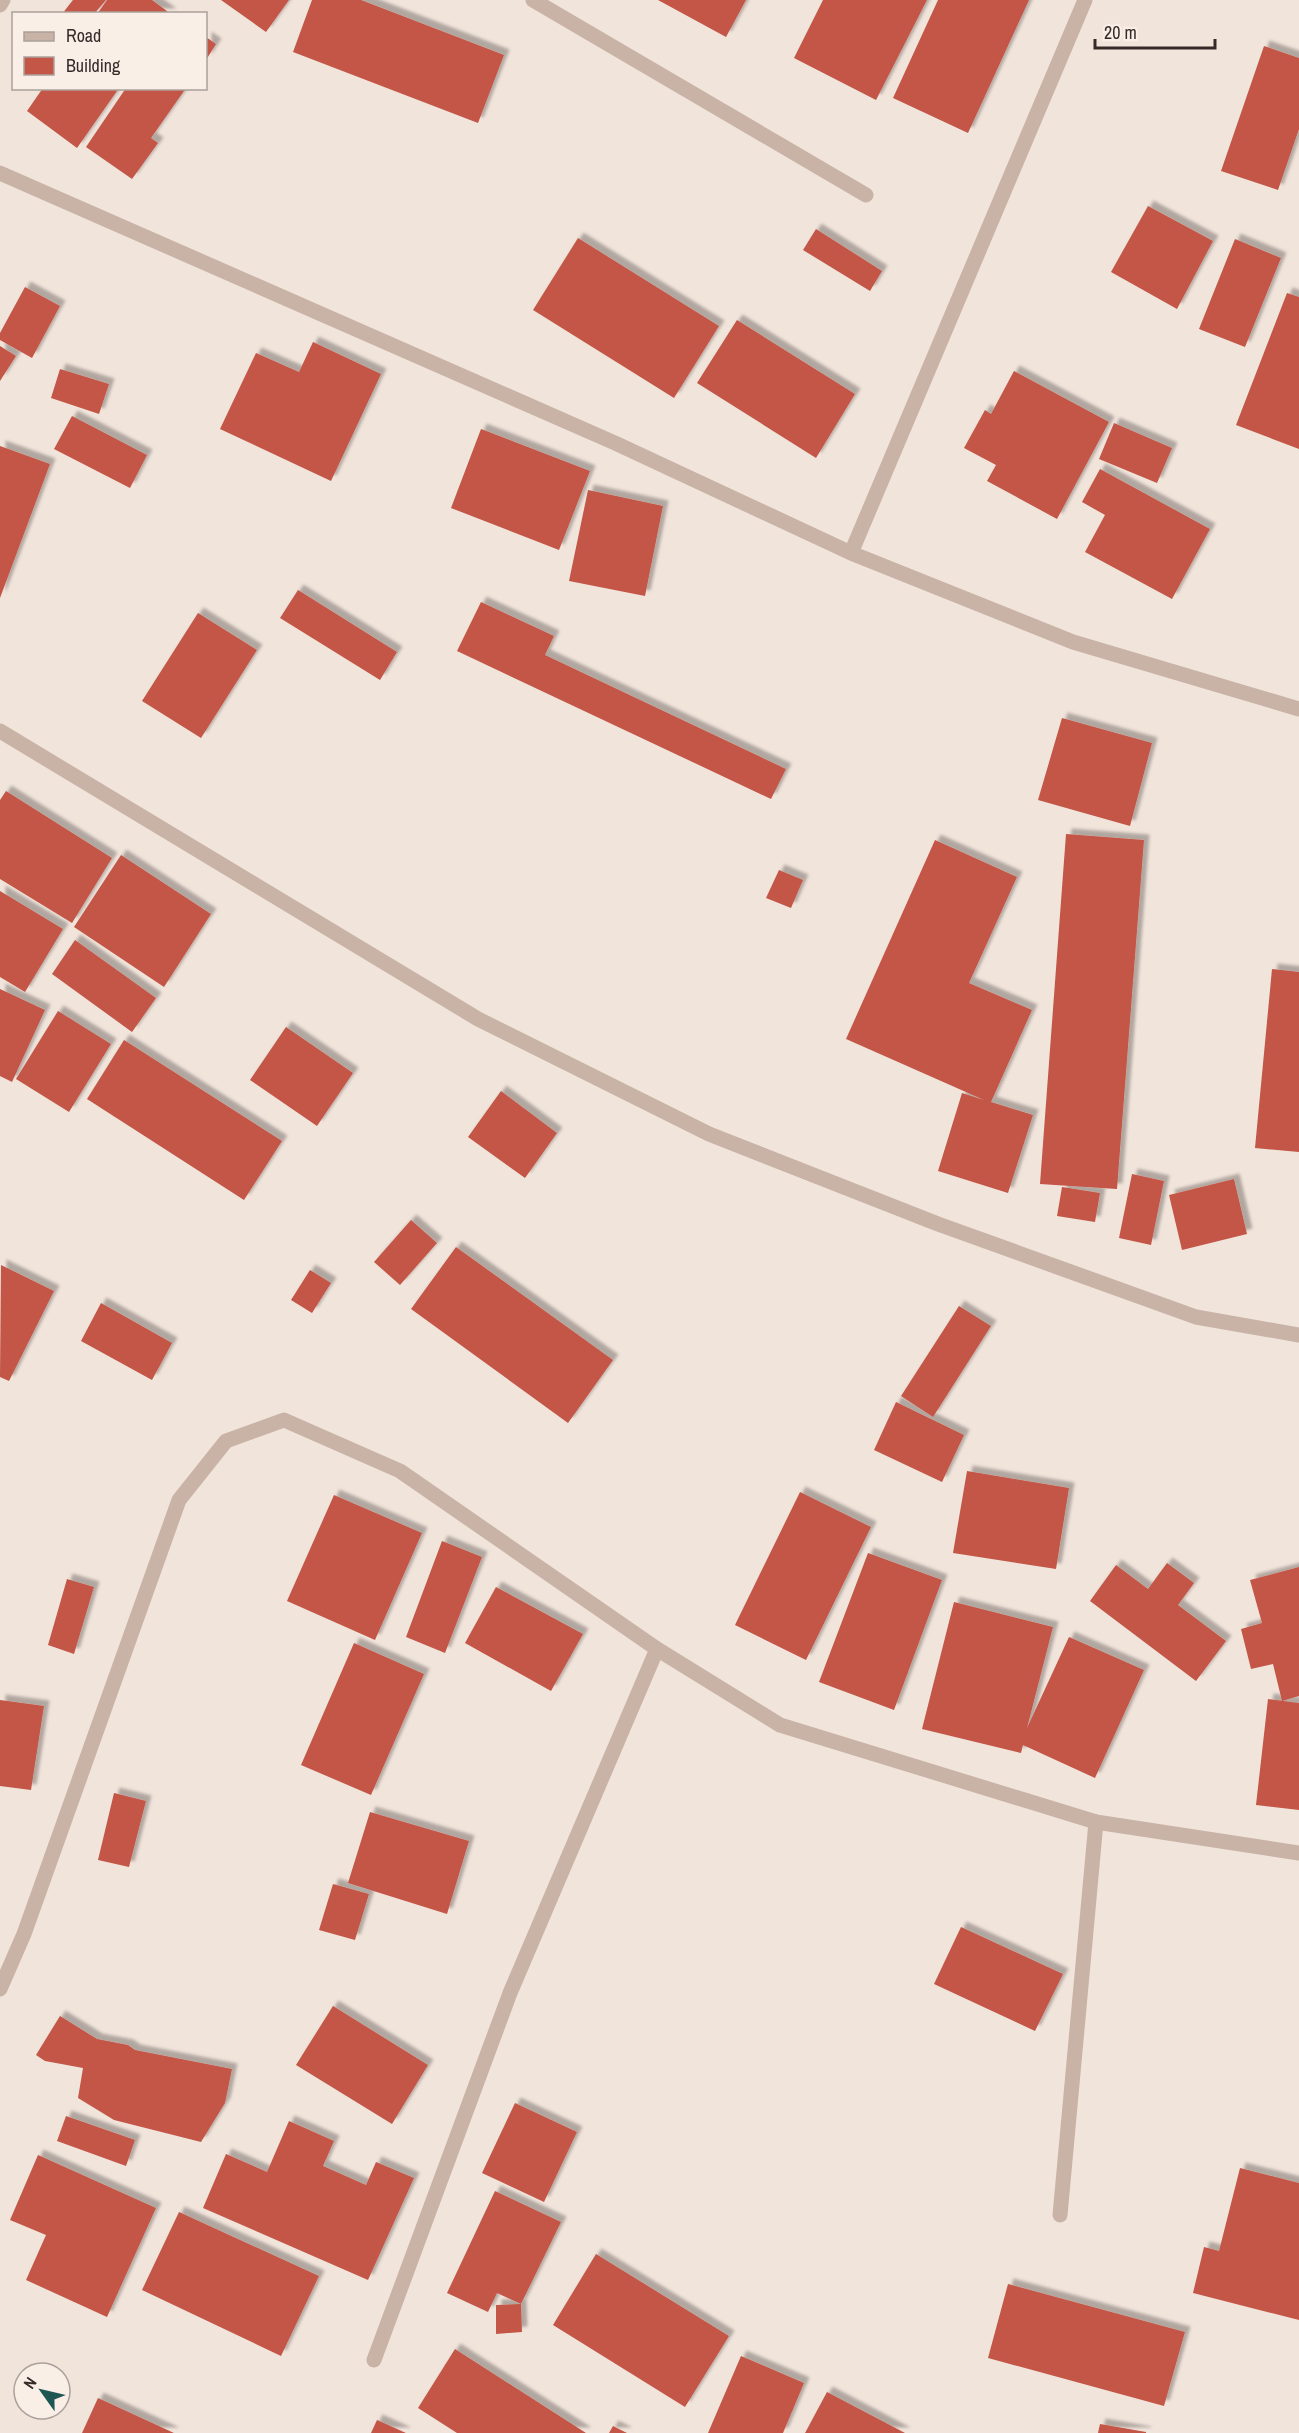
<svg xmlns="http://www.w3.org/2000/svg" width="1299" height="2433" viewBox="0 0 1299 2433" font-family="'Archivo Narrow',sans-serif">
<defs>
<filter id="shadow"><feDropShadow dx="5.5" dy="-5.5" stdDeviation="1.5" flood-color="#0004"/></filter>
</defs>
<rect width="100%" height="100%" fill="#f1e4db"/>
<!-- building -->
<path fill="#c35647" filter="url(#shadow)" d="M73 0H106L94 14H62Z
M107 0H152L171 14H97Z
M221 0H289L266 32Z
M312 0H361L504 55 478 123 293 52Z
M658 0H746L726 37Z
M823 0H927L876 100 794 58Z
M938 0H1029L968 133 893 98Z
M206 37 216 44 206 60Z
M1264 46 1299 58V129L1278 190 1221 171Z
M43 88H119L77 148 27 111Z
M126 88H186L151 138 158 143 132 179 86 147Z
M1148 206 1213 241 1177 309 1111 272Z
M816 229 882 271 870 291 803 250Z
M578 238 719 326 674 398 533 310Z
M1235 239 1281 258 1245 347 1199 329Z
M25 287 60 306 32 358 0 340V333Z
M1287 293 1299 297V449L1236 425Z
M737 320 855 394 816 458 697 383Z
M313 342 381 374 331 481 220 429 256 353 299 372Z
M0 346 16 356 0 381Z
M60 369 109 384 99 414 51 398Z
M1014 371 1109 422 1057 519 987 481 996 465 964 448 985 410 991 414Z
M72 416 147 455 130 488 54 449Z
M1114 423 1172 448 1157 483 1099 459Z
M481 429 590 471 559 550 451 508Z
M0 446 50 464 0 598Z
M1100 469 1210 529 1172 599 1085 552 1105 515 1082 502Z
M588 490 663 506 645 596 569 581Z
M298 590 397 652 380 680 280 618Z
M481 602 554 636 545 655 786 769 771 799 457 651Z
M198 613 257 650 201 738 142 701Z
M1062 718 1152 743 1130 826 1038 800Z
M6 791 112 858 72 923 0 879V800Z
M1066 834 1144 840 1117 1189 1040 1184Z
M935 840 1017 877 969 983 1032 1010 991 1102 1033 1115 1008 1193 938 1171 962 1093 984 1100 846 1039Z
M121 855 211 914 164 987 74 927Z
M779 870 803 880 791 908 766 898Z
M0 891 63 929 25 992 0 977Z
M75 940 156 998 132 1032 52 974Z
M1272 969 1299 972V1152L1255 1148Z
M0 989 45 1010 12 1082 0 1076Z
M58 1011 111 1044 69 1112 16 1079Z
M286 1027 353 1073 317 1126 250 1080Z
M124 1040 282 1141 244 1200 87 1099Z
M501 1091 557 1133 525 1178 468 1137Z
M1132 1174 1164 1181 1151 1245 1119 1238Z
M1234 1179 1247 1234 1182 1250 1169 1195Z
M1062 1187 1100 1193 1095 1222 1057 1216Z
M411 1220 437 1243 400 1285 374 1262Z
M456 1247 613 1360 568 1423 411 1309Z
M1 1265 54 1291 9 1381 0 1377Z
M310 1270 331 1283 312 1313 291 1300Z
M101 1303 172 1343 152 1380 81 1341Z
M959 1306 991 1326 933 1417 901 1396Z
M896 1402 964 1435 942 1482 874 1450Z
M967 1471 1069 1488 1056 1569 953 1553Z
M800 1492 871 1527 806 1660 735 1625Z
M334 1495 422 1533 375 1640 287 1601Z
M442 1541 482 1557 445 1653 406 1637Z
M868 1553 942 1580 894 1710 819 1682Z
M1167 1563 1194 1583 1178 1605 1226 1641 1196 1681 1090 1601 1116 1565 1148 1589Z
M1299 1567V1696L1282 1701 1273 1664 1251 1669 1241 1629 1262 1623 1250 1580Z
M67 1579 94 1587 74 1654 48 1645Z
M496 1587 583 1634 551 1691 465 1643Z
M954 1602 1053 1627 1027 1728 1069 1637 1144 1670 1095 1778 1023 1745 1021 1753 922 1729Z
M354 1643 424 1674 371 1795 301 1765Z
M1268 1699 1299 1703V1810L1256 1805Z
M0 1700 44 1706 31 1790 0 1786Z
M114 1793 146 1801 129 1867 98 1860Z
M370 1812 469 1841 447 1914 348 1883Z
M333 1884 369 1894 355 1940 319 1930Z
M961 1927 1063 1974 1035 2031 934 1984Z
M333 2006 428 2065 392 2124 296 2065Z
M60 2016 97 2039 128 2045 135 2050 232 2069 225 2103 201 2142 114 2120 78 2098 83 2068 45 2061 36 2055Z
M515 2103 577 2132 544 2202 482 2173Z
M66 2116 135 2140 126 2166 57 2141Z
M289 2121 334 2141 323 2166 366 2185 376 2162 414 2178 368 2280 203 2208 226 2154 267 2172Z
M38 2155 156 2208 107 2317 26 2280 46 2235 10 2220Z
M1240 2168 1299 2183V2320L1193 2293 1204 2247 1219 2251Z
M495 2191 561 2222 521 2304 522 2332 496 2334V2305L521 2304 497 2293 488 2312 447 2293Z
M179 2212 319 2276 281 2356 142 2290Z
M596 2254 729 2336 685 2407 553 2325Z
M1008 2284 1185 2332 1164 2406 988 2358Z
M455 2349 586 2433H457L418 2408Z
M741 2356 804 2383 783 2433H708Z
M827 2392 905 2433H805Z
M98 2398 174 2433H82Z
M377 2420 406 2433H371Z
M1100 2424 1146 2432V2433H1098Z
M613 2426 627 2433H609Z"/>
<g fill="none" stroke-linecap="round" stroke-linejoin="round">
<!-- lane -->
<path stroke="#c9b3a7" stroke-width="15" d="M533 0 866 195
M1060 2215 1096 1822"/>
<!-- street -->
<path stroke="#c9b3a7" stroke-width="15" d="M0 5 3 0
M0 173 615 443 851 553 1073 642 1299 709
M851 553 1085 0
M0 731 478 1019 709 1134 938 1224 1196 1317 1299 1335
M0 1989 24 1934 179 1500 226 1441 284 1420 400 1471 657 1649 780 1725 1096 1822 1299 1853
M374 2360 510 1993 657 1649"/>
</g>
<!-- legend -->
<rect x="12" y="12" width="195" height="78" fill="#f9efe7" stroke="#aba09b" stroke-width="1.5"/>
<rect x="24" y="32" width="30" height="9" fill="#c9b3a7" stroke="#aba09b" stroke-width="1.5"/>
<text x="66" y="42" font-size="18" fill="#362a28">Road</text>
<rect x="24" y="57" width="30" height="18" fill="#c35647" stroke="#aba09b" stroke-width="1.5"/>
<text x="66" y="72" font-size="18" fill="#362a28">Building</text>
<!-- north arrow -->
<g transform="translate(42 2391) rotate(304)"><circle r="28" fill="#f9efe7" stroke="#aba09b" stroke-width="1.5"/>
<path d="M0-4.5L10 22L0 15L-10 22Z" fill="#1e5653"/>
<text y="-9" font-size="16" font-weight="bold" text-anchor="middle" fill="#362a28">N</text>
</g>
<!-- scale -->
<path d="M1095 39v9h120v-9" fill="none" stroke="#362a28" stroke-width="3"/>
<text x="1104" y="39" font-size="18" fill="#362a28" stroke="#f9efe7" stroke-width="4.5" paint-order="stroke">20 m</text>
</svg>
